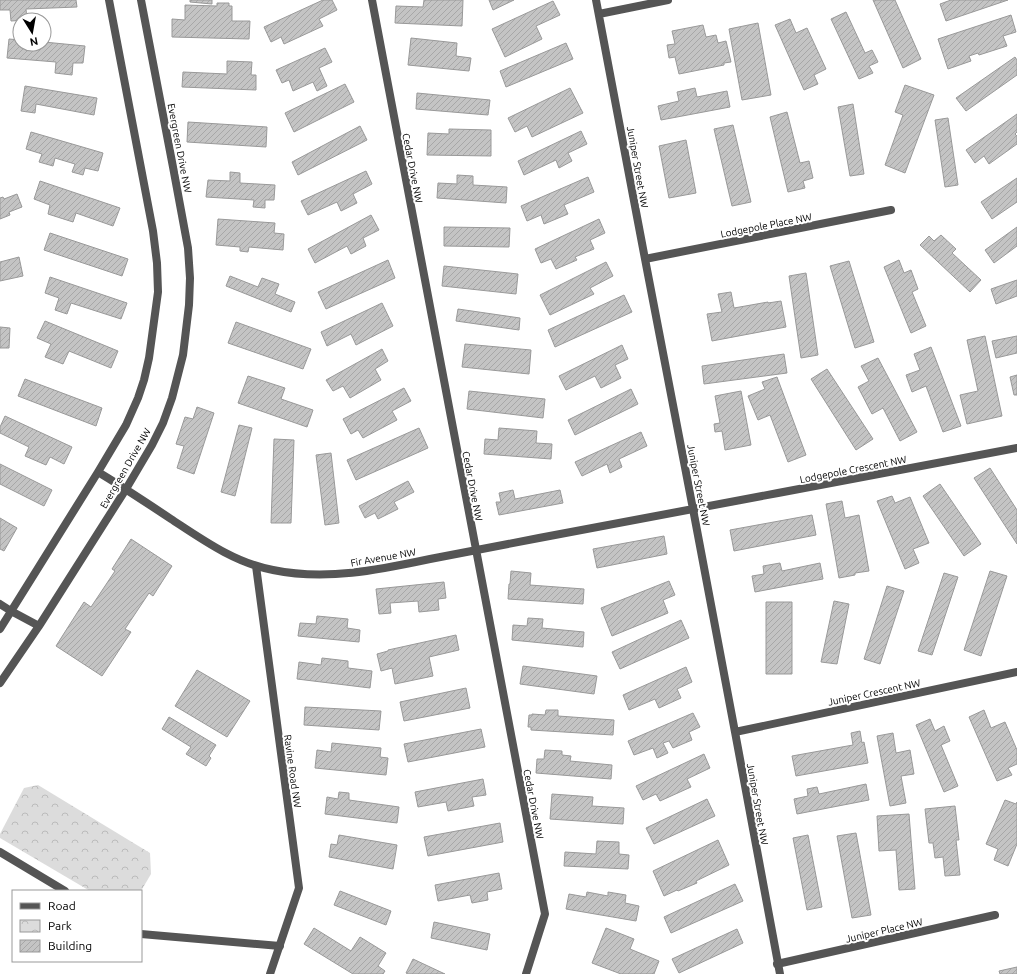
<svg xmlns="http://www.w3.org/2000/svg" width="1017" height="974" viewBox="0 0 1017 974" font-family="Ubuntu,sans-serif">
<defs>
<pattern id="park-crowns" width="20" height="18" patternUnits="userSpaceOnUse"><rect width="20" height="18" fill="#dcdcdc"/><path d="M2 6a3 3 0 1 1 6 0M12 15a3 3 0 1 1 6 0" fill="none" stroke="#bbb"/></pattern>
<pattern id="building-hatch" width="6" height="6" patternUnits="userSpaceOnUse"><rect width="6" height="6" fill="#c4c4c4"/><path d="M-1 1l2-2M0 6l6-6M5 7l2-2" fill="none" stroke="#a7a7a7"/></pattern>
</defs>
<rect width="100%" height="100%" fill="#fff"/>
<!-- park -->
<path fill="url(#park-crowns)" d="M38 785 150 853 151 874 141 891H90L0 838V834L24 788Z"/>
<!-- building -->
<path fill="url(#building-hatch)" stroke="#999" d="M0 0H76L77 7 26 9 27 20 11 21 10 10H0Z
M190 0H212V4L190 2Z
M323 0H332L337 10 319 19 323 26 284 44 281 37 271 42 264 27Z
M424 0H463L462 26 395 23 396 6 423 7Z
M489 0H514L493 10Z
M873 0H895L921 59 903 68Z
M951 0H1008L946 21 940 4Z
M553 1 560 15 536 26 542 39 505 57 492 29Z
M217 3H229V6H232V21H250L249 39 172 37V19L185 20V5L217 6Z
M846 12 865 53 872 50 878 62 869 66 873 73 859 79 831 19Z
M1011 15 1016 32 1003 36 1007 46 979 55 978 53 969 56 971 61 948 69 938 39Z
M790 19 796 33 807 28 826 69 814 75 818 84 804 90 775 25Z
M758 23 771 95 742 100 729 29Z
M703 25 706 37 716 35 718 43 726 41 731 62 724 63V65L679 74 675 57 669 58 667 45 675 44 672 31Z
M411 38 457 43 456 56 471 58 469 71 408 65Z
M9 39 20 40V44H44V42L85 46 83 63H73L72 75 55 73 56 62 7 58Z
M566 43 573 59 506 87 500 71Z
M325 48 332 62 319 68 327 86 317 91 313 82 293 91 289 80 282 83 276 70Z
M1015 57 1017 60V75L966 111 956 98Z
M227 61 252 62 251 75H256V90L182 87 183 72 227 74Z
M345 84 354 102 294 132 285 113Z
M905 85 934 95 905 173 885 165 903 115 895 112Z
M25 86 97 98 94 115 36 104 35 113 21 111Z
M570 88 583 113 532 137 527 126 515 132 508 118Z
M695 88 697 97 727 91 730 107 661 120 658 106 679 101 677 92Z
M417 93 490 100 488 115 416 109Z
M853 104 864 174 850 176 838 107Z
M787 112 800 163 809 161 813 178 803 181 805 188 788 192 770 117Z
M1017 114V132L1015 134 1017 136V144L989 164 984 156 975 163 966 150Z
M948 118 958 185 945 187 935 120Z
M188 122 267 127 266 147 187 142Z
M733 125 751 202 732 206 714 129Z
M360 126 367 140 298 175 292 162Z
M449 129 491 130V156L427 155 428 133 449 134Z
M581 131 587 144 568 153 572 161 559 168 556 160 524 175 518 161Z
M31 132 103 153 98 171 85 168 83 175 72 172 75 164 55 158 53 166 39 162 42 154 26 149Z
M686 140 696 193 669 198 659 146Z
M366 171 372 184 353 194 357 203 341 211 337 202 308 215 301 201Z
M230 172 240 173V183L275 185 274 200H265V208L253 207 254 200 206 197 208 180 230 181Z
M457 175 473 176V185L507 187 506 203 437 198 438 183 457 184Z
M588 177 594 192 564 205 568 214 544 224 541 215 527 221 521 206Z
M1017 178V202L992 219 981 202Z
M40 181 120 208 113 226 76 213 73 222 48 214 50 205 34 199Z
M17 194 22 207 9 212 10 215 0 219V198L3 197 4 199Z
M371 215 379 230 363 238 366 246 351 254 347 246 315 263 308 249Z
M218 219 275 223 274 233 284 234 283 250 249 247 248 252 240 251V247L216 245Z
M599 219 605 233 590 240 594 249 575 257 577 260 556 269 551 259 541 263 535 249Z
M444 227 510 228 509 247 444 246Z
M1017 227V246L994 263 985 250Z
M50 233 128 259 122 276 44 250Z
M941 235 956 249 952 253 981 280 970 292 920 245 929 236 934 241Z
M19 257 23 276 0 281V262Z
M388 260 395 278 326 309 318 292Z
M899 260 904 273 911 270 918 289 912 292 926 326 911 333 884 267Z
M849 261 874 342 855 348 830 266Z
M606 262 613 276 590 288 594 294 550 315 540 295Z
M444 266 518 274 516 294 442 286Z
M806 273 818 355 801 358 789 276Z
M230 276 258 287 262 278 279 284 275 294 295 302 291 312 226 286Z
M50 277 127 303 121 319 71 303 67 314 55 310 59 298 45 293Z
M1017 280V296L996 304 991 289Z
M731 292 734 308 768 302V303L781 301 786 327 712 341 707 314 722 312 718 294Z
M624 295 632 312 555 347 548 330Z
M382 303 393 326 356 345 351 334 327 346 321 332Z
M458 309 520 318 519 330 456 321Z
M45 321 118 351 111 368 69 351 63 364 45 357 51 344 37 338Z
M236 322 311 349 303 369 228 343Z
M0 327 10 328 9 348H0Z
M985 336 1002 416 967 424 960 395 978 391 967 340Z
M1017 336V353L996 358 992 341Z
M465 344 531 350 529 374 462 367Z
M622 345 628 359 615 365 621 378 601 388 595 376 566 390 559 376Z
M931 347 961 426 943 432 926 386 912 392 906 375 920 370 914 354Z
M382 349 388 361 375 369 381 380 350 398 343 386 333 391 326 380Z
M784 354 787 373 704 384 702 366Z
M878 358 917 432 900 441 883 408 872 414 858 387 869 381 861 366Z
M827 369 873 439 856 450 811 379Z
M1017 375V395H1014L1010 377Z
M248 376 285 388 281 399 313 410 307 427 238 403Z
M777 377 806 455 788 462 770 415 758 420 748 396 765 389 762 382Z
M25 379 102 408 96 426 18 396Z
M404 388 411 401 392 411 397 420 363 438 358 430 351 434 343 419Z
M631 389 638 404 575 435 568 420Z
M469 391 545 399 543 418 467 409Z
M741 391 751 445 725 450 722 431 715 432 714 424 720 423 715 396Z
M197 407 214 413 194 474 177 468 184 446 176 444 185 417 193 419Z
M5 416 72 447 64 464 50 457 46 465 25 456 29 447 0 433V427Z
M239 425 252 428 235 496 221 492Z
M419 428 428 448 356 480 347 460Z
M499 428 537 431 536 443 552 444 551 459 484 454 485 439 498 440Z
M641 432 647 446 619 459 622 467 610 473 607 464 582 476 575 462Z
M274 439 294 440 291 523H271Z
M331 453 339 523 325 525 316 455Z
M0 464 52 490 44 506 0 484Z
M990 468 1017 510V544L974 478Z
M408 481 414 492 394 502 398 509 378 519 375 513 365 518 359 506Z
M940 484 981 544 964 556 923 496Z
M513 490 515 499 560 490 563 503 499 515 496 502H501L499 493Z
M892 496 895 503 910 497 929 543 913 549 919 563 905 569 877 501Z
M842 501 845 518 859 515 869 571 855 573V575L839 578 826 504Z
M812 515 816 535 734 551 730 530Z
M0 518 17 528 4 551 0 549Z
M664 536 667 554 597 568 593 549Z
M131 539 172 566 153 596 149 593 125 629 131 632 102 676 56 646 84 602 91 607 115 571 112 569Z
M780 563 782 571 820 563 823 579 755 592 752 576 764 574 763 566Z
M511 571 531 573 530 585 584 589 583 604 508 599 509 584H510Z
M990 571 1007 576 981 656 964 650Z
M944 573 958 577 932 655 918 651Z
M669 581 675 595 663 600 668 613 612 636 601 608Z
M444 582 446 598 438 599 439 610 419 612 418 601 390 603 391 613 379 614 376 589Z
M887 586 904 591 880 664 864 659Z
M834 601 849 604 837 664 821 662Z
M766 602H792V674H766Z
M317 616 348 619 347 628 360 630 359 642 298 636 300 623 316 624Z
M528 618 543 619 542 628 584 632 583 647 512 640 513 625 527 626Z
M681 620 689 638 620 669 612 652Z
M456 635 459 650 429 657 433 676 395 684 392 668 381 671 377 654 388 651V650Z
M322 658 348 661V668L372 671 370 688 297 679 299 662 321 665Z
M523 666 597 676 594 694 520 684Z
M686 667 692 682 677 689 681 698 659 708 655 699 629 710 623 695Z
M197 670 250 701 227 737 175 706Z
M466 688 470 708 404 721 400 702Z
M305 707 381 711 379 730 304 725Z
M546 710H558V716L614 720 613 735 531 730V727H528L529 715H532V714L545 715Z
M984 710 991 728 1005 722 1017 750V764L1008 768 1012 775 997 781 969 717Z
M693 713 700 727 689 732 692 740 673 748 669 741 663 743 668 753 657 758 653 748 634 755 628 741Z
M169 717 216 745 209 756 211 758 206 766 186 754 191 747 162 729Z
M930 719 935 731 944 726 950 741 941 745 958 786 944 792 916 725Z
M481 729 485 747 408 762 404 744Z
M860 731 862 743 864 742 868 763 796 776 792 756 853 745 851 733Z
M893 733 896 753 910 750 914 774 901 776 906 803 890 806 877 736Z
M332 743 381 748 380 757 388 758 386 775 315 768 317 750 331 752Z
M545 750 562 751V755L571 756 570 761 612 765 611 779 536 773 537 759H544Z
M704 754 710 768 687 779 691 787 660 801 656 794 643 800 636 786Z
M483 779 486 795 472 797 474 806 448 811 446 802 418 807 415 792Z
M866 784 869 800 797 814 794 799 808 796 807 789 817 787 819 794Z
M339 792 349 793V800L399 807 397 823 325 814 327 797 338 799Z
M552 794 593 797 592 806 624 808 623 824 550 819Z
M707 799 715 816 654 844 646 828Z
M1005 800 1016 804 1017 802V844L1008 866 994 860 998 849 986 844Z
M955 806 959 840H956L960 875 945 876 943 857 935 858 933 843H929L925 809Z
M909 814 915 889 899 890 896 850 879 851 877 816Z
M500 823 503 842 428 856 424 837Z
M856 833 871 915 852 918 837 836Z
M339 835 397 845 393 869 329 857 331 844 337 845Z
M808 835 822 907 807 910 793 838Z
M718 840 729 865 696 881 697 883 678 891 677 890 664 896 653 871Z
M597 841 619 842V854L629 855 628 869 564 866 565 852 596 854Z
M499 873 502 889 487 892 488 900 472 903 470 895 438 901 435 885Z
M735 884 743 901 671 933 664 917Z
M340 891 391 911 386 925 334 905Z
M587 892 608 896V892L626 895 625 903 639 906 636 921 566 909 569 894 586 897Z
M434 922 490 934 487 950 431 938Z
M314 928 351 951 360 937 386 953 378 966 385 971 383 974H353L304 944Z
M606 928 634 939 630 949 659 961 654 974H621L592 963Z
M737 929 743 943 679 973 672 959Z
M413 959 445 974H408L406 973Z
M1017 967V974H1000L999 971Z"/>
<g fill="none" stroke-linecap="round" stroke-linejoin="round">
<!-- lane -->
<path stroke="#555" stroke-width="8" d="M0 852 65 891
M141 934 280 946"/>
<!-- street -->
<path stroke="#555" stroke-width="8" d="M372 0 545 914 526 974
M596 0 645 259 693 509 735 732 780 974
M599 14 668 0
M645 259 891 210
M98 472C123 487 147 503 171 519 203 540 235 563 273 570 326 581 378 570 430 559 467 552 503 545 539 538 698 508 858 478 1017 448
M256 566 299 888 270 974
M0 604 11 611 39 626
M0 629 98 472 126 425 138 398 144 380 149 358 158 292 157 263 153 231 109 0
M0 683 39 626 126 489 152 445 163 423 172 398 183 355 189 305 190 278 188 248 173 167 141 0
M735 732 1017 672
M777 964 995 915"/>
</g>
<g text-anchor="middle" stroke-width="4" stroke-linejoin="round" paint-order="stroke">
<!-- street labels -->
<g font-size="10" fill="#000" stroke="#fff">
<text transform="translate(180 148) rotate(79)" y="4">Evergreen Drive NW</text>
<text transform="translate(638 167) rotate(80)" y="4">Juniper Street NW</text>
<text transform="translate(413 168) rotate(79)" y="4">Cedar Drive NW</text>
<text transform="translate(766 225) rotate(-11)" y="4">Lodgepole Place NW</text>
<text transform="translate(125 468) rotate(-60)" y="4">Evergreen Drive NW</text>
<text transform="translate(853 469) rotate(-11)" y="4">Lodgepole Crescent NW</text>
<text transform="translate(699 485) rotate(79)" y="4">Juniper Street NW</text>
<text transform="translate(473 486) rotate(79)" y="4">Cedar Drive NW</text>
<text transform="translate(383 557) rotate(-10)" y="4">Fir Avenue NW</text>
<text transform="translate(874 692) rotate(-12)" y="4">Juniper Crescent NW</text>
<text transform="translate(293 771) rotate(82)" y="4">Ravine Road NW</text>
<text transform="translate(534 804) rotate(79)" y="4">Cedar Drive NW</text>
<text transform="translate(758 804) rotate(80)" y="4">Juniper Street NW</text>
<text transform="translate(884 930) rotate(-13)" y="4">Juniper Place NW</text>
</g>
</g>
<!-- legend -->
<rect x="12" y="890" width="130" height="72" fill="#ffffff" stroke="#999999"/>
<rect x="20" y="903" width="20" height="6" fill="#555555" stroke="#999999"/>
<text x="48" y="910" font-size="12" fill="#000000">Road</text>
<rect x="20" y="920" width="20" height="12" fill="url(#park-crowns)" stroke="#999999"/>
<text x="48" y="930" font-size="12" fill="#000000">Park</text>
<rect x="20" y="940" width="20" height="12" fill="url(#building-hatch)" stroke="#999999"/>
<text x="48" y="950" font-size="12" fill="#000000">Building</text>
<!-- north arrow -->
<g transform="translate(32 32) rotate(169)"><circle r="19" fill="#ffffff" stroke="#999999"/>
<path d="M0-3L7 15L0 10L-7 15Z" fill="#000000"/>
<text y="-6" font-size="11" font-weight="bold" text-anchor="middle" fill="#000000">N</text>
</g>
</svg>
